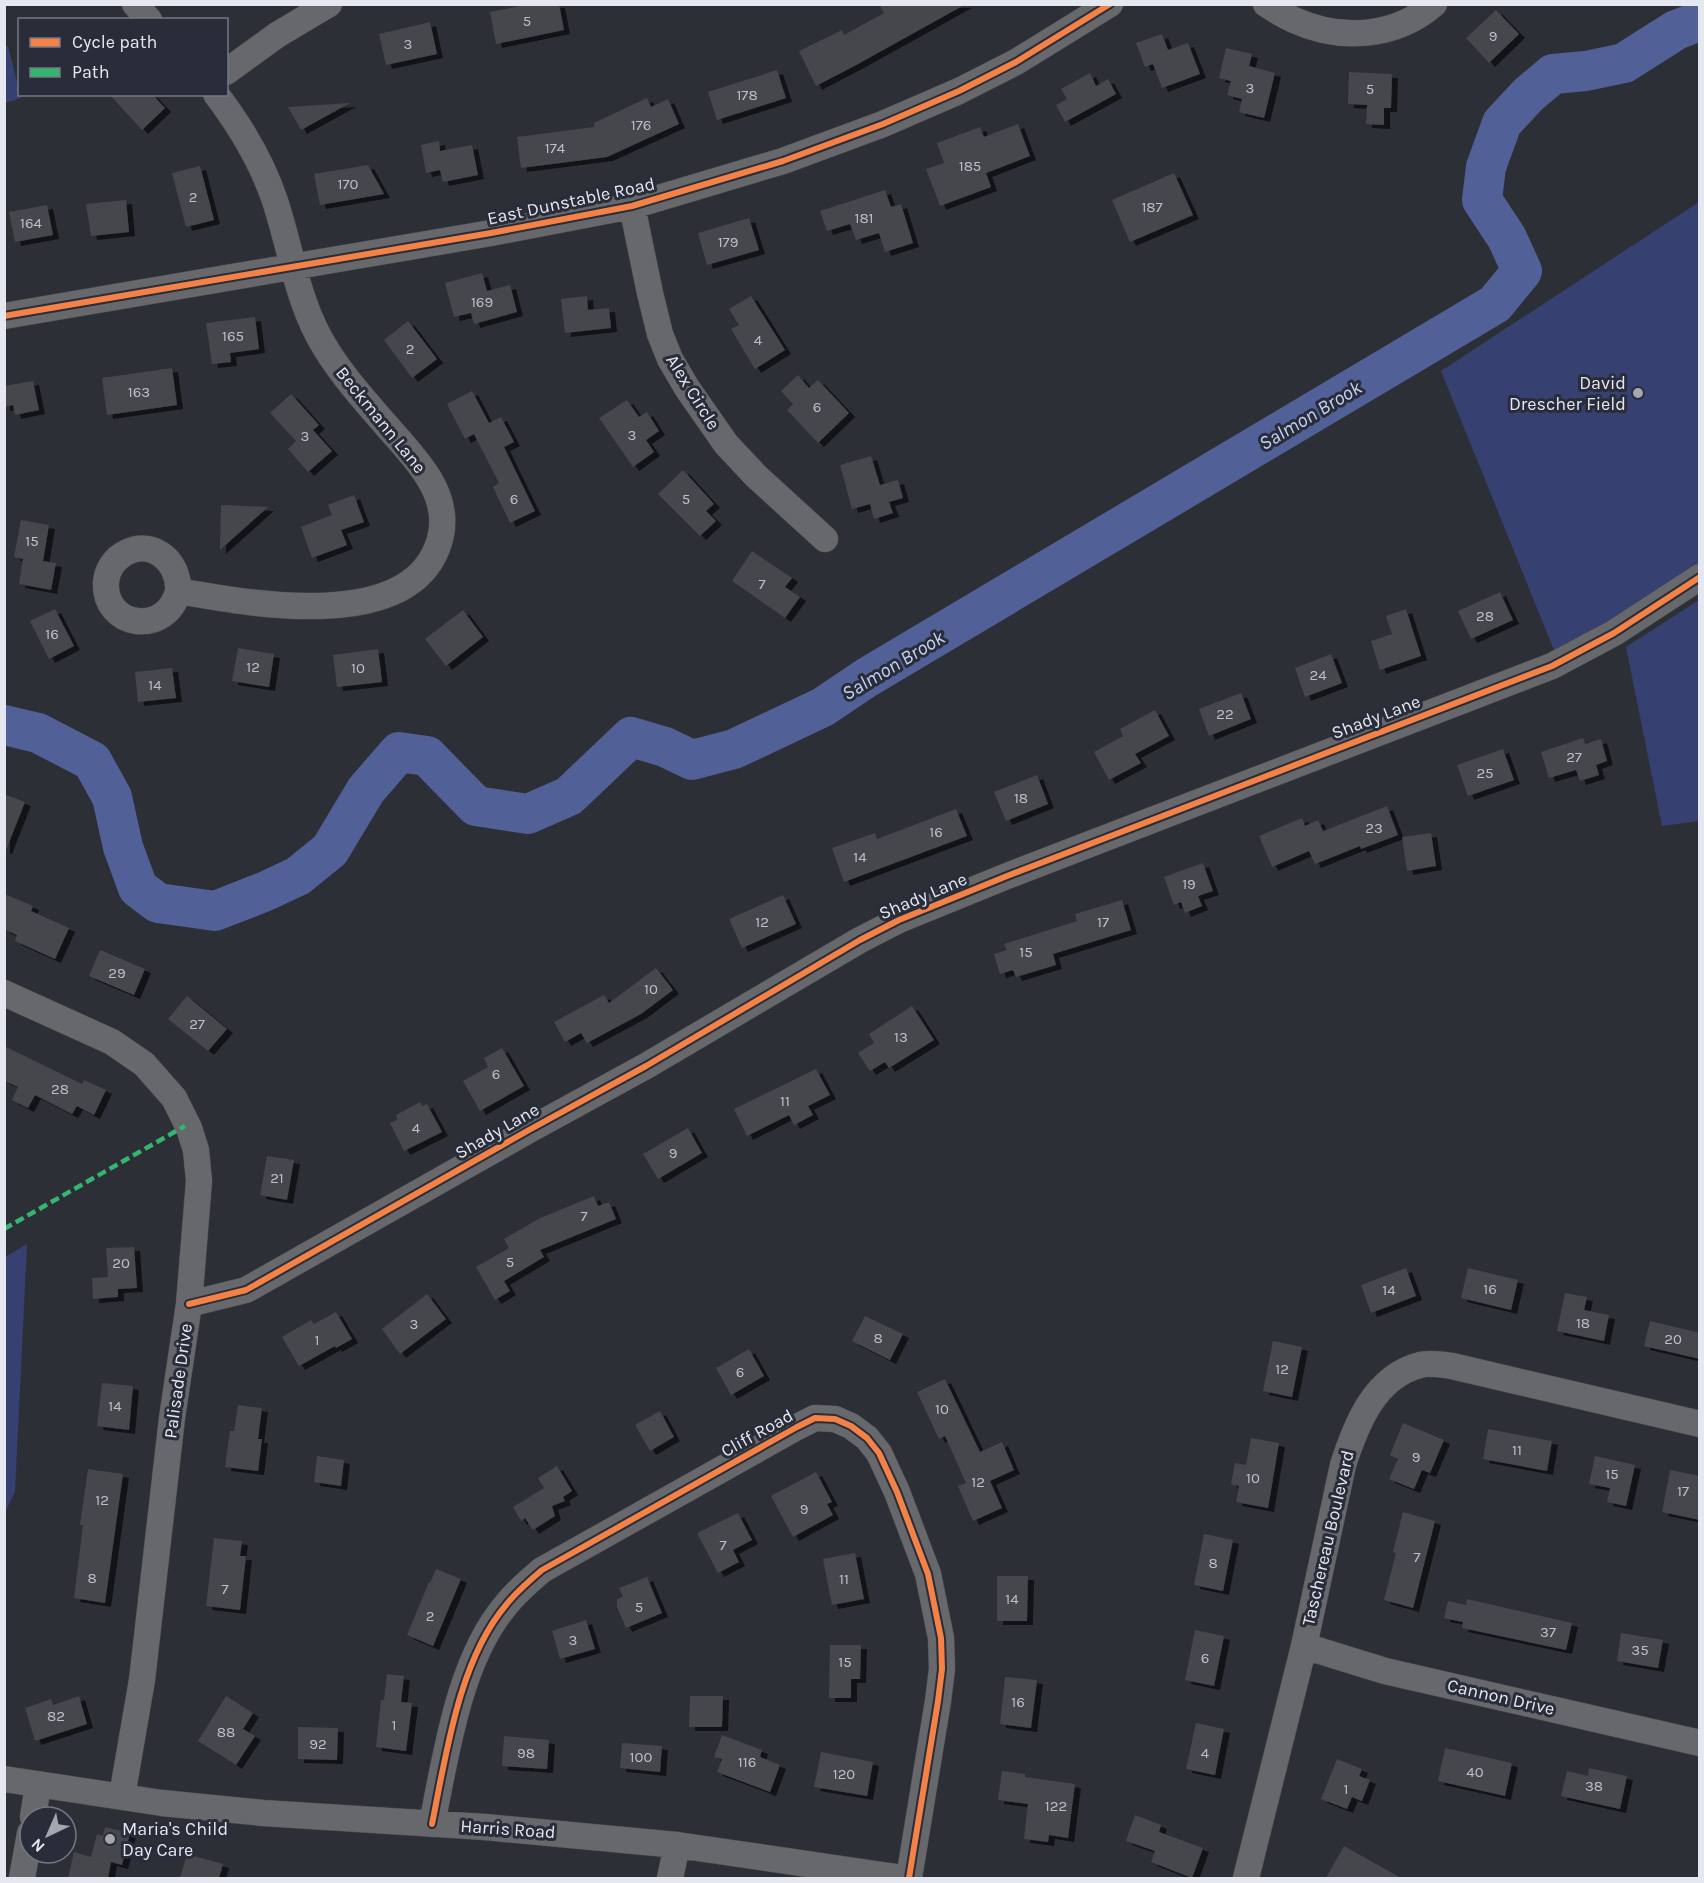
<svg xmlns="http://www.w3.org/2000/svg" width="1704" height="1883" viewBox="0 0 1704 1883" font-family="Karla,sans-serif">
<defs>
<filter id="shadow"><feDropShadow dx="6" dy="4" stdDeviation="0" flood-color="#0009"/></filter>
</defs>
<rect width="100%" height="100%" fill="#2d2f36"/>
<!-- green -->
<path fill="#364172" d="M5 46H8L21 98 5 103Z
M1699 202V563L1616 617 1554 650 1441 371Z
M1699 600V821L1662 826 1626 647Z
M27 1244 15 1492 5 1512V1257Z"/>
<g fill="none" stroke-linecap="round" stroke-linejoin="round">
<!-- river -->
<path stroke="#516096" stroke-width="40" d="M4 725 38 733 92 761 112 797 123 847 138 888 158 903 215 911 266 891 298 876 330 850 366 790 399 752 427 756 476 806 528 814 569 796 631 737 665 747 692 760 734 749 823 707 866 678 1495 304 1522 271 1507 238 1482 200 1486 167 1502 123 1528 95 1553 74 1586 71 1624 63 1676 30 1700 21"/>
</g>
<!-- building -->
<path fill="#44464d" filter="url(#shadow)" d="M529 4H559L564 30 496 44 490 12Z
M879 4H966L858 64 816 86 799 51 842 30 844 35 884 13Z
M1496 10 1519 34 1489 63 1466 38Z
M430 22 437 54 386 65 379 34Z
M1162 34 1168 50 1188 43 1200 74 1162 88 1153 64 1145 67 1136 43Z
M1226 48 1252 54 1249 66 1275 73 1264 118 1239 112 1242 99 1227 95 1231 81 1219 78Z
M777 70 786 98 717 120 708 92Z
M1349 72 1392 74 1391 108H1384V125L1366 124 1367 105 1348 104Z
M1090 73 1096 86 1108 79 1116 94 1065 122 1056 105 1067 99 1061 89Z
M109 94H152L165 108 142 130Z
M647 98 651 107 668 99 679 124 607 157 521 168 517 137 594 127V123Z
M350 103 301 130 288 107Z
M1018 124 1030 156 986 173 991 187 940 206 926 169 944 163 937 143 980 127 984 137Z
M439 141 440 151 472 145 478 175 443 182 440 170 426 173 421 145Z
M368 165 384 194 320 205 314 174Z
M200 166 214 220 186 227 172 173Z
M1174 173 1193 215 1130 242 1112 200Z
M885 190 891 207 901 204 913 243 885 252 879 233 856 240 850 224 827 231 820 211Z
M126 200 129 232 91 236 86 204Z
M47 205 53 235 15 242 9 212Z
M749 218 759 250 707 265 698 233Z
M482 273 487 291 510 285 517 312 474 324 471 313 454 317 445 283Z
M587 296 588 310 609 308 611 328 565 333 561 299Z
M751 296 785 350 755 369 731 329 739 325 729 309Z
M255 317 259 349 230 353 231 362 212 364 206 323Z
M408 321 437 359 412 378 384 340Z
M172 368 177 405 107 415 102 378Z
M798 375 809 388 818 380 849 413 818 443 787 410 793 404 781 391Z
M33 381 39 410 15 415 13 405 4 407V386Z
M472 391 489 423 501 417 514 442 504 447 535 511 510 523 493 487 499 483 474 434 465 439 447 404Z
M291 394 319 425 313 430 332 451 308 472 288 449 296 441 270 413Z
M627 400 639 417 647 412 659 431 646 440 654 452 633 467 599 418Z
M871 456 880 485 898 480 903 498 889 502 893 513 874 519 870 504 852 509 840 465Z
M683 470 714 504 706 511 716 521 700 536 658 494Z
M354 495 364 522 341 530 347 545 312 558 301 527 332 515 328 505Z
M221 505 268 507 220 550Z
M21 520 49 525 43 561 56 563 51 590 19 584 23 559 14 557Z
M752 551 792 578 785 587 800 597 785 618 732 581Z
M1500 592 1513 620 1471 639 1458 611Z
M55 609 74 646 49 659 30 621Z
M1406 609 1421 656 1380 670 1371 641 1392 634 1386 616Z
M463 610 483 637 446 666 425 639Z
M238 648 274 654 269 687 232 681Z
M378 649 382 682 337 687 333 655Z
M1331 654 1342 683 1305 697 1295 668Z
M172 668 176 698 138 702 135 672Z
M1241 693 1251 719 1209 736 1199 709Z
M1155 710 1169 736 1135 754 1141 763 1109 780 1094 752 1123 736 1120 729Z
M1583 738 1585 744 1601 739 1607 761 1596 765 1599 775 1580 781 1576 770 1549 778 1541 752Z
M1503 749 1514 780 1468 796 1457 765Z
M1037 775 1048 804 1006 821 994 792Z
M4 794 25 802 6 850H4Z
M1387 806 1398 835 1361 849 1360 846 1315 864 1309 851 1272 867 1259 836 1302 818 1305 826 1318 820 1323 831Z
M956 809 967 836 844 882 832 848 875 833 877 839Z
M1431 833 1436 866 1407 871 1402 837Z
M1203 863 1213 891 1198 896 1202 906 1185 913 1181 902 1174 905 1164 877Z
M4 894 33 906 31 911 69 928 55 959 15 941 17 935 4 929Z
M783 895 796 924 742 948 729 919Z
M1122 900 1131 930 1053 954 1056 965 1016 977 1013 970 1000 974 994 954 1007 950 1004 944 1077 921 1075 914Z
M100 950 145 969 134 995 89 976Z
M656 968 673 990 641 1014 587 1043 581 1033 565 1042 554 1022 604 995 609 1003Z
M187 996 227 1029 208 1051 168 1019Z
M912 1006 934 1040 889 1068 885 1062 870 1071 858 1053 874 1043 869 1034Z
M4 1046 82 1084 84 1080 106 1090 94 1115 77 1106 72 1114 35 1095 28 1108 12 1100 18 1087 4 1080Z
M502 1048 524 1086 480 1111 463 1081 488 1067 484 1058Z
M816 1069 830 1095 808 1106 813 1115 794 1125 789 1115 747 1136 734 1109Z
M420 1102 422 1106 427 1104 442 1132 404 1151 390 1123 397 1120 396 1115Z
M688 1128 702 1153 658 1179 643 1154Z
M267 1156 294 1160 287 1200 260 1195Z
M594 1196 598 1206 609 1202 616 1219 540 1250 544 1257 504 1281 510 1291 495 1300 476 1267 509 1248 504 1239 540 1218Z
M134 1247 137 1288 118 1289V1297L93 1299 92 1278 108 1277 106 1248Z
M1406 1268 1416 1296 1371 1313 1361 1285Z
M1468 1268 1518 1280 1511 1310 1461 1298Z
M1565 1293 1587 1297 1584 1310 1609 1315 1604 1341 1557 1331Z
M427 1294 446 1319 400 1354 382 1329Z
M336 1312 352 1339 336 1348 335 1346 299 1366 282 1337 311 1320 314 1324Z
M865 1316 903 1334 890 1360 852 1341Z
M1650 1321 1700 1333V1359L1644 1346Z
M1273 1341 1302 1347 1292 1397 1263 1391Z
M749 1349 764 1376 731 1395 716 1368Z
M945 1379 980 1452 1002 1442 1014 1470 990 1481 1002 1508 973 1521 958 1486 966 1483 945 1436 939 1439 917 1392Z
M102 1383 133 1386 129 1430 97 1426Z
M238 1405 262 1408 258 1439H262L258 1471 225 1467 230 1431H234Z
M660 1411 674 1437 650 1451 635 1425Z
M1403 1423 1444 1440 1430 1473 1422 1470 1414 1489 1389 1479 1398 1459 1390 1455Z
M1488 1429 1552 1441 1547 1471 1483 1459Z
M1251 1438 1279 1443 1268 1508 1236 1502 1239 1486 1231 1484 1235 1463 1246 1465Z
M317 1456 344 1460 341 1486 314 1482Z
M1595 1456 1635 1465 1626 1506 1607 1502 1610 1488 1589 1484Z
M557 1466 572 1491 563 1497 565 1501 552 1506 555 1516 533 1530 525 1518 521 1521 513 1507 544 1488 538 1478Z
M88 1469 123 1474 105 1603 74 1598 83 1525H80Z
M1670 1470 1700 1476V1520L1662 1512Z
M816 1472 832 1502 827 1504 833 1515 793 1537 771 1496Z
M1403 1512 1435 1521 1413 1608 1384 1600 1396 1553 1393 1552Z
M738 1513 752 1540 733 1550 739 1562 718 1573 697 1533Z
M1204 1534 1233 1540 1223 1591 1194 1585Z
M214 1538 242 1541 240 1556H246L240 1610 206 1606Z
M855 1553 864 1599 832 1605 823 1559Z
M436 1569 461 1579 433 1646 407 1635 429 1582 430 1583Z
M997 1576H1028L1027 1621H997Z
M647 1577 662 1613 626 1628 617 1607V1599L623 1597 619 1588Z
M1467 1599 1572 1623 1566 1650 1462 1628 1463 1622 1444 1618 1448 1601 1466 1605Z
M586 1620 595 1649 560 1659 552 1631Z
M1195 1630 1224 1636 1214 1686 1185 1680Z
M1621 1633 1663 1640 1658 1668 1617 1661Z
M830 1645H861L860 1679H851V1698H829Z
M387 1674 404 1676 401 1702 412 1703 406 1751 376 1747 381 1700H384Z
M1005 1677 1037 1680 1031 1728 1000 1724Z
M79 1696 87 1724 35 1741 25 1708 51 1699 53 1705Z
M226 1696 253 1713 243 1729 255 1736 236 1765 198 1741Z
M690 1696H723L722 1727H689Z
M1196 1723 1224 1729 1215 1775 1186 1769Z
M298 1727 338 1728 337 1760 298 1759Z
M722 1735 762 1750 760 1757 780 1765 770 1792 717 1772 722 1759 714 1757Z
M504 1736 549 1740 547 1769 502 1766Z
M622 1743 662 1746 660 1772 620 1768Z
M1445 1748 1512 1763 1505 1796 1438 1781Z
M821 1752 873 1762 867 1796 814 1787Z
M1337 1759 1362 1769 1359 1776 1370 1780 1362 1801 1352 1797 1347 1809 1321 1799Z
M1589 1768 1627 1776 1620 1809 1561 1796 1567 1771 1588 1776Z
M1002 1771 1025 1774V1777L1075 1784 1068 1838 1049 1835 1048 1842 1024 1839 1028 1804 998 1800Z
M1135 1815 1161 1825 1159 1832 1203 1848 1192 1878 1151 1862 1155 1851 1126 1841Z
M105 1827 130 1833 122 1865 111 1862 108 1878H68L74 1852 91 1857 97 1834 103 1836Z
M1344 1846 1401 1878H1326Z
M187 1854 223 1864 219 1878H180Z"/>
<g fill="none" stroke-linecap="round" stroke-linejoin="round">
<defs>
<path id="minor" d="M135 4 149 20
M1266 4C1275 10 1285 16 1294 20 1340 41 1395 38 1434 4
M226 72 277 35 329 4
M632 206 650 293 660 334 670 359 687 388 726 444 756 476 825 539
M4 316 491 233 632 206 783 161 883 124 959 91 1016 62 1110 4
M178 591C180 561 150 536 122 555 113 561 107 571 106 582 103 628 167 637 178 591 247 603 404 633 437 548 446 526 443 503 431 482 421 464 406 448 392 432 366 402 337 371 318 335 296 293 290 246 275 201 262 162 241 127 216 94
M4 993 112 1042 144 1064 174 1098 189 1128 196 1150 199 1181 189 1304 172 1418 142 1680 122 1796
M189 1304 246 1290 529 1130 646 1066 860 940 899 920 1007 876 1552 666 1614 633 1700 577
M1304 1646 1385 1671 1700 1743
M4 1779 162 1803 263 1813 485 1827 677 1845 903 1878
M33 1817 38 1785
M432 1824C446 1755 459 1660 506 1605 516 1592 529 1581 542 1570L797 1427 815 1418 835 1419 851 1426 867 1438 879 1453 897 1492 928 1574 941 1638 942 1669 938 1701 909 1878
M22 1878 30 1833
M670 1878 677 1845
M1246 1878 1304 1646 1343 1465C1356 1425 1374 1377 1420 1365 1429 1362 1443 1365 1452 1366L1700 1424"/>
</defs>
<!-- minor casing -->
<use href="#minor" stroke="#484a4f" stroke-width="27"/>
<!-- minor -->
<use href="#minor" stroke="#67686c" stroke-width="26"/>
<!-- quiet -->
<path stroke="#33b770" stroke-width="4.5" stroke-dasharray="9 4.5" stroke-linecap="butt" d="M4 1229 185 1126"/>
<defs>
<path id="cycleway" d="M4 316 491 233 632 206 783 161 883 124 959 91 1016 62 1110 4
M189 1304 246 1290 529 1130 646 1066 860 940 899 920 1007 876 1552 666 1614 633 1700 577
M432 1824C446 1755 459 1660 506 1605 516 1592 529 1581 542 1570L797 1427 815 1418 835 1419 851 1426 867 1438 879 1453 897 1492 928 1574 941 1638 942 1669 938 1701 909 1878"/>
</defs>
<!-- cycleway casing -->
<use href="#cycleway" stroke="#292d3a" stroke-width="10"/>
<!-- cycleway -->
<use href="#cycleway" stroke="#f48246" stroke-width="6"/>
</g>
<!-- markers -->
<g fill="#a5a7b0" stroke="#292d3a" stroke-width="2">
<circle cx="1638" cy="393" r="6"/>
<circle cx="110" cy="1839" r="6"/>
</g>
<g text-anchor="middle" stroke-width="6" stroke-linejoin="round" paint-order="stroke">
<!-- number labels -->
<g font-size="15" fill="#bdc0c8">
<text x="527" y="26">5</text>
<text x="1493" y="41">9</text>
<text x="408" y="49">3</text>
<text x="1250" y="93">3</text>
<text x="1370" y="94">5</text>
<text x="747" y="100">178</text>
<text x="641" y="130">176</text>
<text x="555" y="153">174</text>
<text x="970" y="171">185</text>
<text x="348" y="189">170</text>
<text x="193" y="202">2</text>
<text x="1152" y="212">187</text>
<text x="864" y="223">181</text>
<text x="31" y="228">164</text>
<text x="728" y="247">179</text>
<text x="482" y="307">169</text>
<text x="233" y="341">165</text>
<text x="758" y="345">4</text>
<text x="410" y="354">2</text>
<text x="139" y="397">163</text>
<text x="817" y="412">6</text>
<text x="632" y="440">3</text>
<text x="305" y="441">3</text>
<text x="514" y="504">6</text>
<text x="686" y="504">5</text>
<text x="32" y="546">15</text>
<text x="762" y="589">7</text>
<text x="1485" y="621">28</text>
<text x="52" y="639">16</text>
<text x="253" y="672">12</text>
<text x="358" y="673">10</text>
<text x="1318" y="680">24</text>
<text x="155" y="690">14</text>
<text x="1225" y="719">22</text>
<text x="1574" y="762">27</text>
<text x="1485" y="778">25</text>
<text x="1021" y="803">18</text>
<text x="1374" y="833">23</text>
<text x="936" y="837">16</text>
<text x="860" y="862">14</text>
<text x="1189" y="889">19</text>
<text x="762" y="927">12</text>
<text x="1103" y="927">17</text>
<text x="1026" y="957">15</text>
<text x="117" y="978">29</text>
<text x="651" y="994">10</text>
<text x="197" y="1029">27</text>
<text x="901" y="1042">13</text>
<text x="496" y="1079">6</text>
<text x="60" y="1094">28</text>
<text x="785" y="1106">11</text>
<text x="416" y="1133">4</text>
<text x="673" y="1158">9</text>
<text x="277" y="1183">21</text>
<text x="584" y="1221">7</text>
<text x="510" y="1267">5</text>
<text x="121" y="1268">20</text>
<text x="1490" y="1294">16</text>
<text x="1389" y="1295">14</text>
<text x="1583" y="1328">18</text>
<text x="414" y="1329">3</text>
<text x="878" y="1343">8</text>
<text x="1673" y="1344">20</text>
<text x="317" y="1345">1</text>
<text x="1282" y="1374">12</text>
<text x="740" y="1377">6</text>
<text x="115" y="1411">14</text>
<text x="942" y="1414">10</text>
<text x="1517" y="1455">11</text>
<text x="1416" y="1462">9</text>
<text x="1612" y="1479">15</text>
<text x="1253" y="1483">10</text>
<text x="978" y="1487">12</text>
<text x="1683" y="1496">17</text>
<text x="102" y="1505">12</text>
<text x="804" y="1514">9</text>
<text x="723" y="1550">7</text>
<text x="1417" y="1562">7</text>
<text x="1213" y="1568">8</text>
<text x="92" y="1583">8</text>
<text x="844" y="1584">11</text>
<text x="225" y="1594">7</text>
<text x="1012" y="1604">14</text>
<text x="639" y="1612">5</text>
<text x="430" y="1621">2</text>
<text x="1548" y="1637">37</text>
<text x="573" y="1645">3</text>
<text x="1640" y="1655">35</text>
<text x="1205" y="1663">6</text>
<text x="845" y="1667">15</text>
<text x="1018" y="1707">16</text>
<text x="56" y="1721">82</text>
<text x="394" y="1730">1</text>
<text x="226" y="1737">88</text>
<text x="318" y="1749">92</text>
<text x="526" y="1758">98</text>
<text x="1205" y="1758">4</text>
<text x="641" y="1762">100</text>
<text x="747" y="1767">116</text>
<text x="1475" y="1777">40</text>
<text x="844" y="1779">120</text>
<text x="1594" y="1791">38</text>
<text x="1346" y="1794">1</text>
<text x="1056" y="1811">122</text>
</g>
<!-- street labels -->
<g font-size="18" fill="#e5e8f1" stroke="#292d3a">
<text transform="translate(571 201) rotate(-12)" y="6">East Dunstable Road</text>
<text transform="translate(693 392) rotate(58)" y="6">Alex Circle</text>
<text transform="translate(381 420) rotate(51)" y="6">Beckmann Lane</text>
<text transform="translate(1376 717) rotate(-21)" y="6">Shady Lane</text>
<text transform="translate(923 896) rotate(-23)" y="6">Shady Lane</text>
<text transform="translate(497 1131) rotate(-30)" y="6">Shady Lane</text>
<text transform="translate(178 1381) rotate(-82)" y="6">Palisade Drive</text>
<text transform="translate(757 1433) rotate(-29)" y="6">Cliff Road</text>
<text transform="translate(1328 1538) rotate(-77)" y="6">Taschereau Boulevard</text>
<text transform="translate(1501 1697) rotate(13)" y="6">Cannon Drive</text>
<text transform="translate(508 1829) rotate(4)" y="6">Harris Road</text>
</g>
<!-- poi labels -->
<g font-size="18" fill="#e5e8f1" stroke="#292d3a" text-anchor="end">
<text x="1626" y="389">David<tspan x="1626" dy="21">Drescher Field</tspan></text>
<text x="122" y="1835" text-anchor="start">Maria's Child<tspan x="122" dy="21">Day Care</tspan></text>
</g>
<!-- water labels -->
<g font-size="20" font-style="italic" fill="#c5d0f3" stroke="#292d3a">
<text transform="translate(1310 415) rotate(-31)" y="7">Salmon Brook</text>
<text transform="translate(893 665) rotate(-31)" y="7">Salmon Brook</text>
</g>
</g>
<!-- border -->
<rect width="1704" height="1883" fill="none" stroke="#e5e8f1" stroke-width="12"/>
<!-- legend -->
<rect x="18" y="18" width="210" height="78" fill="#292d3a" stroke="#747883" stroke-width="1.5"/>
<rect x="30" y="38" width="30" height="9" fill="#f48246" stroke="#747883" stroke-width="1.5"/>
<text x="72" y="48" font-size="18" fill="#e5e8f1">Cycle path</text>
<rect x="30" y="68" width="30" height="9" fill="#33b770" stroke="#747883" stroke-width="1.5"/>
<text x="72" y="78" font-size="18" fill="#e5e8f1">Path</text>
<!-- north arrow -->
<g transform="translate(48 1835) rotate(224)"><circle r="28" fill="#292d3a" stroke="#747883" stroke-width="1.5"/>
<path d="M0-4.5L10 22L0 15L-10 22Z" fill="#a5a7b0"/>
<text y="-9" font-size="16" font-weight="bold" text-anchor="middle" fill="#e5e8f1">N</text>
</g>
</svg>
